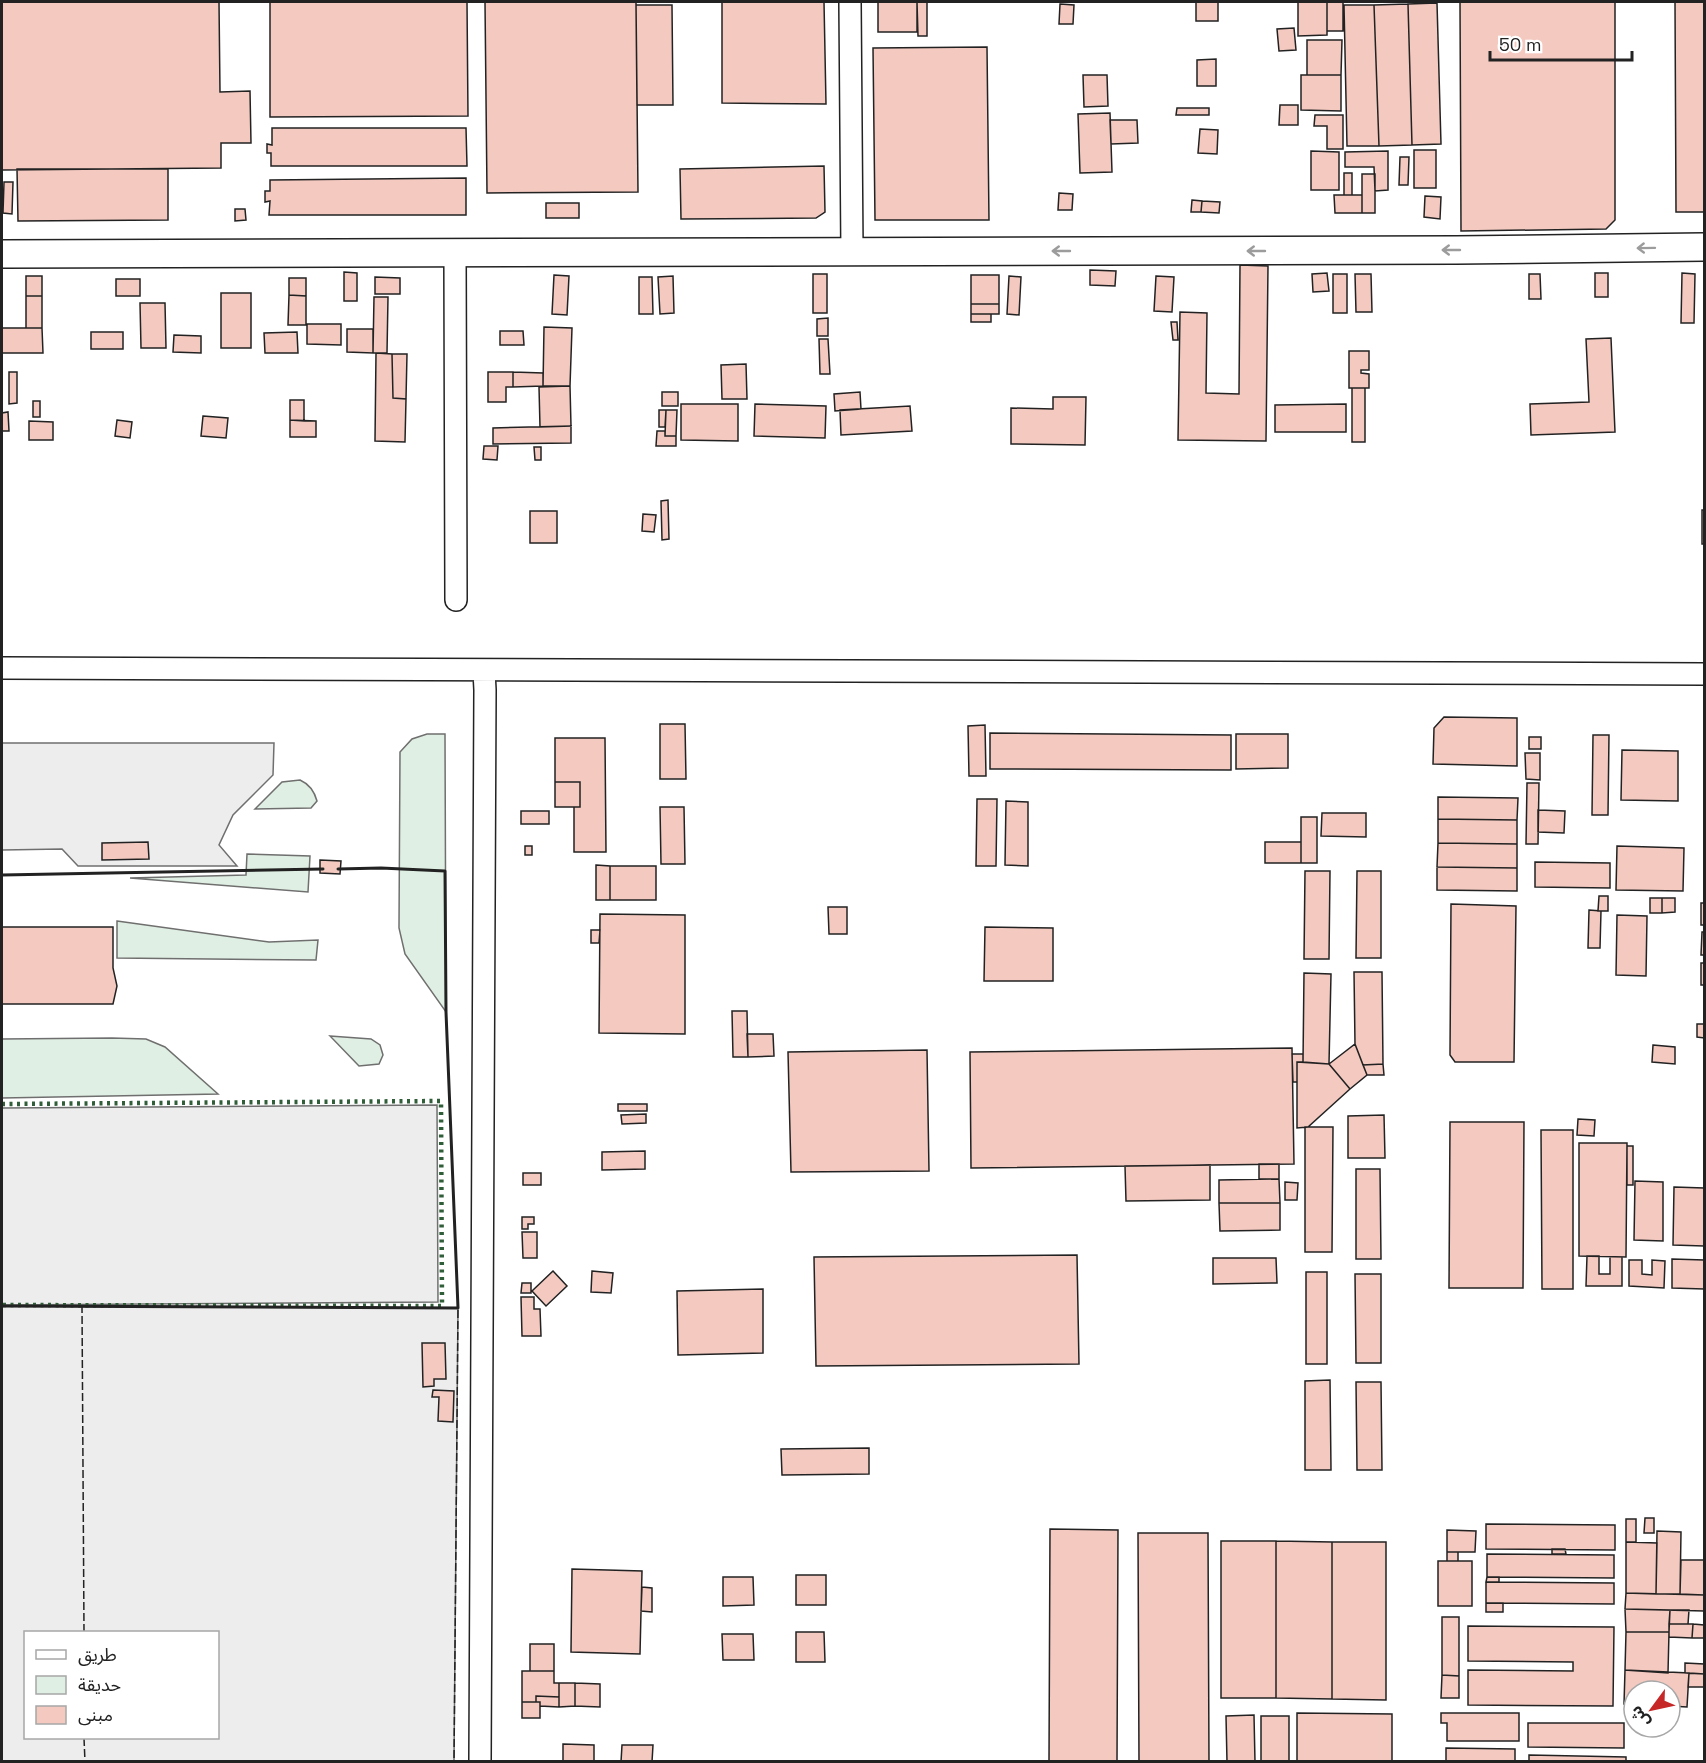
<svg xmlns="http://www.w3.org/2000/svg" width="1706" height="1763" viewBox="0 0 1706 1763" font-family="'Space Grotesk','Noto Sans Arabic',sans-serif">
<rect width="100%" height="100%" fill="#fff"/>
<!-- green -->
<path fill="#e0efe3" stroke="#6f6f6f" stroke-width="1.5" d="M427 734H445L446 1012 405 954 399 928 400 752 412 739Z
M300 780C309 784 314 790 317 801L311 808 255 809 282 782Z
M247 854 310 856 308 892 130 878 246 875Z
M117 921 269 942 318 940 316 960 117 958Z
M330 1036 371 1039 380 1045 383 1055 379 1064 359 1066Z
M112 1038 146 1039 165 1047 218 1094 2 1098V1039Z"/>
<!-- parking -->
<path fill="#ededed" stroke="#6f6f6f" stroke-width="1.5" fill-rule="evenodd" d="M2 743H274L273 775 233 815 219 845 237 866H78L62 849 2 850Z
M437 1105 438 1302 2 1305V1108Z
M2 1306 458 1308 454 1761H2ZM26 1632H218V1738H26Z"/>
<!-- building -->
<path fill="#f3c9c0" stroke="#222" stroke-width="1.5" d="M2 2H219L220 92 250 91 251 143H221V168L2 170Z
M270 2H467L468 116 270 117Z
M485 2H636L638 192 487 193Z
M722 2H824L826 104 722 103Z
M878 2H917V32H878Z
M917 2H927V36H918Z
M1196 2H1218V21H1196Z
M1298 2H1327V35L1298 36Z
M1327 2H1343V31H1327Z
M1460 2H1615V220L1606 229 1461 231Z
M1675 2H1704V212H1676Z
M1437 3 1441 144 1412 145 1408 4Z
M1060 4 1074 5 1073 24H1059Z
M1408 4 1412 145 1379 146 1374 5Z
M636 5H672L673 105H637Z
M1344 5H1374L1379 146H1347Z
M1294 28 1296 50 1279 51 1277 29Z
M1307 40H1342L1341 75H1307Z
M987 47 989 220H875L873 48Z
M1216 59V86H1197V60Z
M1083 75H1107L1108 106 1084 107Z
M1301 75H1341V111L1301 110Z
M1280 105H1298V125H1279Z
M1177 108H1209V115H1176Z
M1110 113 1112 172 1080 173 1078 114Z
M1315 115H1343V149H1327V126H1314Z
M1110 120H1137L1138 143 1111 144Z
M272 128H466L467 166H271V153H267V144L272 145Z
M1200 129 1218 130 1217 154 1198 153Z
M1414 150H1436V188H1414Z
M1311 151 1339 152V190H1311Z
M1388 151V190L1375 191 1374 167H1345V152Z
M1400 157H1409L1408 185H1399Z
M824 166 825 212 816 218 681 219 680 169Z
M17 169H168V220L18 221Z
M1344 173H1352V195H1344Z
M1362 174H1375V213H1362Z
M466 178V215H269L270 201 265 202V191H270V180Z
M4 182H13L12 214 3 213Z
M1059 193 1073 194 1072 210H1058Z
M1334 195H1362V213H1335Z
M1425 196 1441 197 1440 219 1424 217Z
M1192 200 1202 201 1201 212H1191Z
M1202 201 1220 202 1219 213 1201 212Z
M546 203H579V218H546Z
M235 209H245L246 220 235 221Z
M1240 265 1268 266 1266 441 1178 440 1180 312 1207 313 1206 393 1239 394Z
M1090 270 1116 271 1115 286 1090 285Z
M344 272 357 273V301H344Z
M1327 273 1329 291 1313 292 1312 274Z
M1595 273H1608V297H1595Z
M1682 273 1695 274 1694 323H1681Z
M813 274H827V313H813Z
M1333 274H1347V313H1333Z
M1355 274H1371L1372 312H1356Z
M1529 274H1540L1541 299H1529Z
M554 275 569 276 567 315 552 314Z
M971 275H999V304H971Z
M26 276H42V296H26Z
M673 276 674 313 660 314 658 277Z
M1009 276 1021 277 1019 315 1007 314Z
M1156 276 1174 277 1172 312 1154 311Z
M375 277 400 278V294H375Z
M639 277H652L653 314H639Z
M289 278H306V296L289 295Z
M116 279H140V296H116Z
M221 293H251V348H221Z
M289 295 306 296V325H288Z
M26 296H42V328H26Z
M374 297H388L387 353H373Z
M140 303H165L166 348H141Z
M971 304H999V314H971Z
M971 314H991V322H971Z
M828 318V336H817V319Z
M1171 322H1177L1178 340H1173Z
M307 324H341V345L307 344Z
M544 327 572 328 570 386H543Z
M2 328H42L43 353H2Z
M347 329H373V353L347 352Z
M500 331H523L524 345H500Z
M91 332H123V349H91Z
M297 332 298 353H265L264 333Z
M174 335 201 336V353L173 352Z
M1611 338 1615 432 1531 435 1530 404 1589 402 1586 339Z
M819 339H828L830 374H820Z
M1349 351H1369V370H1361V373L1369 374V388H1349Z
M376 353 392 354 393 398 406 399 405 442 375 441Z
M392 354H407L406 399 393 398Z
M746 364 747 399H722L721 365Z
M9 372H17V403L9 404Z
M488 372H513V387H506V402H488Z
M513 372 543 373V386L513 387Z
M570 386 571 426 540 427 539 387Z
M1352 388H1365V442H1352Z
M662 392H678V406H662Z
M860 392 861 409 835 411 834 394Z
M1053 397H1086L1085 445 1011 444V408L1053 409Z
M290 400H304V421L290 420Z
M33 401H40V417H33Z
M681 404H738V441L681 440Z
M755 404 826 406 825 438 754 436Z
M1346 404V432H1275V405Z
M910 406 912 431 841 435 840 410Z
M659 410H666L665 427H659Z
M666 410H677L676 436H665Z
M8 412 9 431H2V413Z
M203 416 228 418 226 438 201 436Z
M117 420 132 422 130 438 115 436Z
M290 420 316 421V437H290Z
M29 421 53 422V440H29Z
M571 426V443L493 444V428Z
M657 431H665V436H676V446H656Z
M484 446H498L497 460 483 459Z
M534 447H541V460H535Z
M668 500 669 539 662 540 661 501Z
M1702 510H1704V544H1702Z
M530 511H557V543H530Z
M643 514 656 515 654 532 642 531Z
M1444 717 1517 718V766L1433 764 1434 728Z
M660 724H685L686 779H660Z
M985 725 986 776H969L968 726Z
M990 733 1231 735V770L990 769Z
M1236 734H1288V768L1236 769Z
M1593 735H1609L1608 815H1592Z
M1529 737H1541V749H1529Z
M555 738H605L606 852H574V807H580V782H555Z
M1622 750 1678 751V801L1621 800Z
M1525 753H1540V780L1526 779Z
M555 782H580V807H555Z
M1527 783H1539L1538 844H1526Z
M1438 797 1518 798 1517 820 1438 819Z
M977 799H997L996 866H976Z
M1006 801 1028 802V866L1005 865Z
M660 807H684L685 864H661Z
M1538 810 1565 811 1564 833 1538 832Z
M521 811H549V824H521Z
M1322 813H1366V837L1321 836Z
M1301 817H1317V863H1301Z
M1438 819 1517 820V844L1438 843Z
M148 842 149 859 102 860V843Z
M1265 842H1301V863H1265Z
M1438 843 1517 844V868L1437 867Z
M525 846H532V855H525Z
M1617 846 1684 848 1683 891 1616 890Z
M320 860 341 861 340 874 320 873Z
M1535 862 1610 863V888L1535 887Z
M596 865 610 866V900H596Z
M610 866H656V900H610Z
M1437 867 1517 868V891L1437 890Z
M1305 871H1330L1329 959H1304Z
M1357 871H1381V958H1356Z
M1599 896H1608V911H1598Z
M1650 898H1662V913H1650Z
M1662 898H1675V912L1662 913Z
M1701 903H1704V925H1701Z
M1451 904 1516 906 1514 1062H1455L1450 1055Z
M828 907H847V934H829Z
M1589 910 1601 911 1600 948H1588Z
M600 914 685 915V1034L599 1033Z
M1617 915 1647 916 1646 976 1616 975Z
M2 927H113V968L117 986 113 1004H2Z
M985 927 1053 928V981H984Z
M591 930H600L599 943H591Z
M1702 932H1704V955H1701Z
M1701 963H1704V985H1701Z
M1354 972H1382L1383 1064 1363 1065 1355 1044Z
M1304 973 1331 974 1329 1064 1303 1062Z
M732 1011H747L748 1057H733Z
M1697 1024H1704V1038L1697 1037Z
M747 1034H773L774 1056 748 1057Z
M1355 1044 1367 1075 1350 1089 1329 1064Z
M1653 1045 1675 1047V1064L1652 1062Z
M1292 1048 1294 1164 971 1168 970 1052Z
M927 1050 929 1171 791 1172 788 1052Z
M1292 1054H1303V1062H1297V1082H1293Z
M1297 1062 1329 1064 1350 1089 1308 1127 1297 1128Z
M1383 1064 1384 1075H1367L1363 1065Z
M618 1104H647V1111H618Z
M646 1114V1123L622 1124 621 1115Z
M1384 1115 1385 1158H1348V1116Z
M1578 1119 1595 1120 1594 1136 1577 1135Z
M1450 1122H1524L1523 1288H1449Z
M1305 1127H1333L1332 1252H1305Z
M1541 1130H1573V1289H1542Z
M1579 1143H1627L1626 1257 1579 1256Z
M1627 1146H1633V1185H1627Z
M645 1151V1169L602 1170V1152Z
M1259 1164H1279V1179H1259Z
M1210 1165V1200L1126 1201 1125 1166Z
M1356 1169H1380L1381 1259H1356Z
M523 1173H541V1185H523Z
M1279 1179 1280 1203H1219V1180Z
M1635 1181 1663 1182V1241L1634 1240Z
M1285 1182 1298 1183 1297 1200H1285Z
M1674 1187 1704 1188V1246L1673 1245Z
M1219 1203H1280V1230L1220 1231Z
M522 1217H534V1224H528V1229H522Z
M522 1232H537V1258H523Z
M1077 1255 1079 1364 816 1366 814 1257Z
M1587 1256H1599V1274H1610V1257H1622V1286H1586Z
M1213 1258H1276L1277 1283 1213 1284Z
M1672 1259 1704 1260V1289L1672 1288Z
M1629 1260H1642V1274L1652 1275V1260L1665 1261 1664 1288 1629 1286Z
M553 1271 567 1286 546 1306 532 1291Z
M592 1271 613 1273 611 1293 591 1292Z
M1306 1272H1327V1364H1306Z
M1355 1274H1381V1363H1356Z
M522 1283H531V1293H521Z
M763 1289V1353L678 1355 677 1291Z
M521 1297H534V1309H540L541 1336H522Z
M422 1343H445L446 1379H434V1386L423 1387Z
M1330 1380 1331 1470H1305V1381Z
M1356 1382H1381L1382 1470H1357Z
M433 1390 454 1391 453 1422 438 1421 439 1397H432Z
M869 1448V1474L782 1475 781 1449Z
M1645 1518H1654V1533H1644Z
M1626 1519H1636V1542H1626Z
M1486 1524 1615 1525V1550L1486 1549Z
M1050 1529 1118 1530 1117 1762H1049Z
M1447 1530 1476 1531 1475 1552H1447Z
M1657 1531 1681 1532 1680 1594H1656Z
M1138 1533H1208L1209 1762H1139Z
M1221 1541H1276V1698H1221Z
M1276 1541 1332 1542V1699L1276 1698Z
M1332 1542H1386V1700L1332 1699Z
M1626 1542 1657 1543 1656 1594 1626 1593Z
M1552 1549H1565L1566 1554H1552Z
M1447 1552H1458V1561H1447Z
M1487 1554 1614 1555V1578L1487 1577Z
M1681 1560H1704V1595L1680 1594Z
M1438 1561H1472V1606H1438Z
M572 1569 642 1571 640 1654 571 1652Z
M796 1575H826V1605H796Z
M723 1577H753L754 1605 723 1606Z
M1487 1577H1499V1582H1486Z
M1486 1582 1614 1583V1604L1486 1603Z
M642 1587 652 1588V1612L641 1611Z
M1626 1593 1704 1595V1611L1625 1609Z
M1486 1603H1503V1612H1486Z
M1625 1609 1670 1610 1669 1632H1626Z
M1670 1610H1689L1688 1624H1669Z
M1442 1617H1459V1676L1442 1675Z
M1669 1624H1693L1692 1638 1669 1637Z
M1693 1624 1704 1625V1638H1692Z
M1468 1626 1614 1627 1613 1706 1468 1705V1670L1573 1671V1662L1468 1661Z
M796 1632H824L825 1662H796Z
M1626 1632H1669L1668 1673 1625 1670Z
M722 1634H753L754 1660H723Z
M530 1644H554V1671H530Z
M1685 1663 1704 1664V1674L1685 1673Z
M1625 1670 1689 1673 1687 1707 1670 1706V1691H1634V1704H1624Z
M522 1671H554V1683H559V1697L536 1696V1702H522Z
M1689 1673 1704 1674V1687H1688Z
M1442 1675 1459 1676V1698H1441Z
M559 1683H575V1706L559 1707Z
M575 1683 600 1684V1707L575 1706Z
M536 1696 559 1697V1707L540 1706V1702H536Z
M522 1702H540V1718H522Z
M1297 1713 1392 1714V1762H1297Z
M1441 1713H1519V1741H1447V1723H1441Z
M1254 1715 1255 1762H1227L1226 1716Z
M1261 1716H1289V1762H1261Z
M1528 1723H1624V1748L1528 1747Z
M563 1744 594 1745V1762H563Z
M622 1745H653L652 1762H621Z
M1446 1748 1515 1749V1762H1446Z
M1529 1755 1626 1757V1762H1529Z"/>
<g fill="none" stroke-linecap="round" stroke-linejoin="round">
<defs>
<path id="minor" d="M850 2 852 252
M455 253 456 600
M2 668 1704 674
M480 1762 485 690 484 671"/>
<path id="major" d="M2 254 1456 250 1704 247"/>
</defs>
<!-- minor casing -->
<use href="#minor" stroke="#222" stroke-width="24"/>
<!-- major casing -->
<use href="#major" stroke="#222" stroke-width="30"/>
<!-- minor -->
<use href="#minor" stroke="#fff" stroke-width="21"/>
<!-- major -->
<use href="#major" stroke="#fff" stroke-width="27"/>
<!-- hedge -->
<path stroke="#2f5e38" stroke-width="4.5" stroke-dasharray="3 4.5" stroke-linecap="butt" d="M2 1104 441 1101 442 1306 2 1305"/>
<!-- fence -->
<path stroke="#222" stroke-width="1.5" stroke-dasharray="8 3" stroke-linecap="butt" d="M2 1306H82V1309
M84 1632 82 1306 458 1308 454 1762
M84 1738 85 1762"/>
<!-- wall -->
<path stroke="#222" stroke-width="3" d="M2 875 323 869
M2 1306 458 1308 446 1012 445 871 381 868 338 869"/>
</g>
<!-- one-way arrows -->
<defs><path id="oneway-shaft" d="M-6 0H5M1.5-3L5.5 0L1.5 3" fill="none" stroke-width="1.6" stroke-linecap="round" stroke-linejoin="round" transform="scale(1.5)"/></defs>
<g stroke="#9c9c9c">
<use href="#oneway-shaft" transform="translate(1646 248) rotate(179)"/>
<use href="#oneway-shaft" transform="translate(1451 250) rotate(180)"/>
<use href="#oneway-shaft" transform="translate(1061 251) rotate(180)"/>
<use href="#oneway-shaft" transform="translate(1256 251) rotate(180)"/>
</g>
<!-- border -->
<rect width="1706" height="1763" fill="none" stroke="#222222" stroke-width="6"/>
<!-- legend -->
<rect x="24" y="1631" width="195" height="108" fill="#ffffff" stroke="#a7a7a7" stroke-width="1.5"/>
<rect x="36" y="1650" width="30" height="9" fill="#ffffff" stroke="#a7a7a7" stroke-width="1.5"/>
<text x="78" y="1661" font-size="18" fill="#222222">طريق</text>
<rect x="36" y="1676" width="30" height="18" fill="#e0efe3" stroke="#a7a7a7" stroke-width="1.5"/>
<text x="78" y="1691" font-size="18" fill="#222222">حديقة</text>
<rect x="36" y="1706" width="30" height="18" fill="#f3c9c0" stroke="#a7a7a7" stroke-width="1.5"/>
<text x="78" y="1721" font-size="18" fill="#222222">مبنى</text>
<!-- north arrow -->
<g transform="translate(1652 1709) rotate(237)"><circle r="28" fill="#ffffff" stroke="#a7a7a7" stroke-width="1.5"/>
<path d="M0-4.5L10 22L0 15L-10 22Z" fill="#c62828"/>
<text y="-9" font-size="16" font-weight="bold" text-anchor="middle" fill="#222222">ش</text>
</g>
<!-- scale -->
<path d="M1490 51v9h142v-9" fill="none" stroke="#222222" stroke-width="3"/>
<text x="1499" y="51" font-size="18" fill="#222222" stroke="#ffffff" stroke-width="4.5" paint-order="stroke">50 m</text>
</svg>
